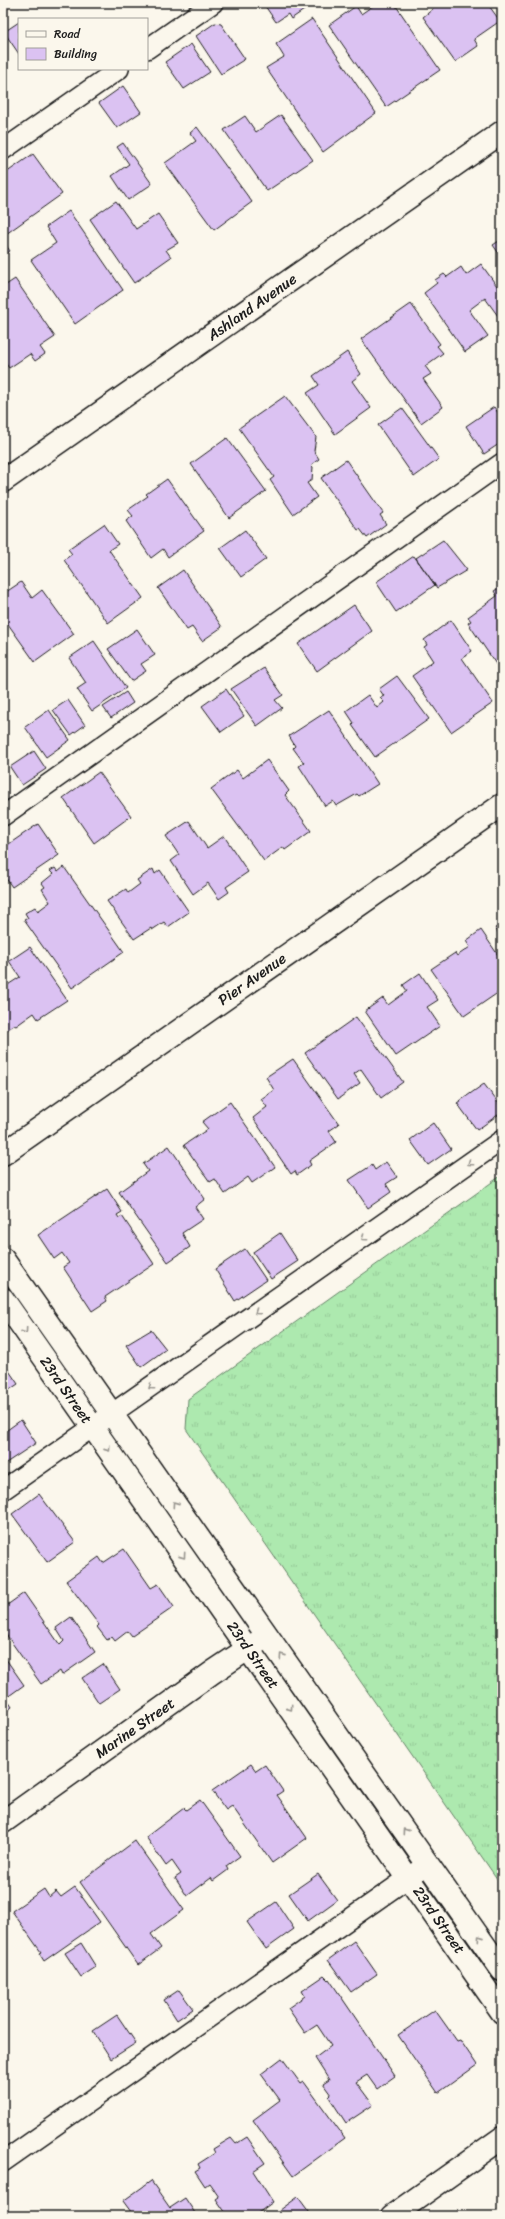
<svg xmlns="http://www.w3.org/2000/svg" width="505" height="2219" viewBox="0 0 505 2219" font-family="Sriracha,sans-serif">
<defs>
<pattern id="grass-tufts" width="24" height="20" patternUnits="userSpaceOnUse"><rect width="24" height="20" fill="#ade9af"/><path d="M3 7l-1-3M5 7V3M7 7l1-3M15 17l-1-3M17 17v-4M19 17l1-3" fill="none" stroke="#94c796"/></pattern>
</defs>
<rect width="100%" height="100%" fill="#fbf7ec"/>
<filter id="ink" filterUnits="userSpaceOnUse"><feTurbulence type="fractalNoise" baseFrequency=".025" numOctaves="2"/><feDisplacementMap in="SourceGraphic" scale="8" xChannelSelector="R" yChannelSelector="G"/><feConvolveMatrix kernelMatrix="1 2 1 2 8 2 1 2 1" color-interpolation-filters="sRGB"/></filter>
<g filter="url(#ink)">
<!-- grass -->
<path fill="url(#grass-tufts)" stroke="#648266" d="M502 1175V1886L186 1429 188 1399Z"/>
<!-- building -->
<path fill="#dbc2f2" stroke="#1c1c1c" d="M263 3H304L307 8 291 19 288 14 276 22Z
M377 3H394L440 70 386 107 329 25 356 6 361 14Z
M429 3H487L500 21 474 39 478 46 455 62 423 17 433 9Z
M312 19 376 113 323 152 266 68 284 57 276 44Z
M19 22V54L4 32Z
M215 23 221 24 245 59 221 74 196 36Z
M191 44 210 72 184 89 165 62Z
M123 86 141 112 117 128 99 103Z
M281 115 313 160 267 191 224 130 245 116 256 132Z
M197 127 252 202 214 230 165 163 196 141 190 133Z
M123 143 152 184 128 200 112 176 129 164 117 147Z
M33 154 62 194 6 234 3 229V175Z
M116 201 136 229 158 214 178 243 166 250 171 257 134 283 90 219Z
M69 211 123 290 75 324 31 260 56 243 46 227Z
M502 239V258L493 245Z
M3 241 10 251 3 256Z
M481 264 502 293V313L498 316 485 298 469 310 488 336 465 352 424 293 437 283 435 280 444 274 447 277 461 267 466 275Z
M15 279 55 337 40 347 45 354 35 361 30 354 9 368 3 360V287Z
M411 304 440 344 437 346 443 353 425 366 431 374 423 379 443 407 421 423 361 339Z
M347 352 361 374 352 381 371 408 335 434 307 393 319 385 313 376Z
M285 396 316 437 314 451 319 459 311 465 313 467 312 480 307 483 317 497 293 514 270 480 274 477 239 428Z
M494 407 502 418V442L484 454 466 426Z
M402 408 439 459 414 477 378 425Z
M227 438 266 491 229 518 191 464Z
M346 460 383 513 380 515 386 524 367 538 360 529 358 530 321 478Z
M167 479 204 531 168 557 163 549 151 558 126 521 133 516 128 510 148 496 146 494Z
M104 524 118 544 109 550 143 598 108 623 64 560 72 554 68 549Z
M245 530 266 559 241 577 220 548Z
M443 540 467 570 437 588 416 558Z
M414 556 435 585 396 612 376 582Z
M183 570 222 627 202 641 192 627 187 630 158 588Z
M21 582 32 598 42 590 74 634 35 662 3 617V594Z
M502 586V673L468 623 471 621 468 617 497 596 494 591Z
M354 605 372 631 317 671 298 644Z
M451 620 472 651 462 658 493 703 451 732 412 676 433 661 424 647 427 645 424 640Z
M137 629 155 655 141 664 146 671 131 681 108 649Z
M94 641 126 688 92 711 77 689 86 683 69 658Z
M264 668 283 695 275 700 282 708 257 726 231 689Z
M397 676 429 719 375 757 352 725 354 723 346 711 368 695 377 708 384 702 380 698 384 696 379 689Z
M226 689 244 716 221 732 202 706Z
M126 692 133 703 111 718 103 707Z
M68 700 85 725 71 735 53 710Z
M49 710 70 740 46 757 25 727Z
M329 710 378 784 359 796 357 794 336 806 333 801 325 806 299 766 304 763 293 748 295 746 289 736Z
M34 751 46 769 22 785 10 767Z
M267 760 289 791 285 795 311 831 285 850 283 847 264 861 211 789 237 770 243 778Z
M99 772 131 816 94 843 63 798Z
M189 821 207 848 224 836 248 872 226 887 229 892 219 899 208 883 193 894 171 861 179 855 166 836Z
M38 824 59 855 12 887 3 874V841L6 846Z
M64 867 124 952 72 988 24 920 28 918 25 913 35 907 38 911 50 902 42 889 45 887 42 883 53 874 50 871 55 868 58 872Z
M153 869 155 874 160 870 189 912 168 927 164 922 152 930 151 928 134 939 107 901 126 889 128 893 140 884 137 880Z
M502 924V938L495 928Z
M481 930 500 958 502 957V990L464 1016 431 969 455 953 457 956 470 947 466 941Z
M30 947 67 1000 38 1019 34 1013 16 1026 14 1025 4 1032 3 988 20 977 9 961Z
M420 973 438 1000 427 1007 440 1026 396 1056 365 1011 383 998 388 1005 407 991 403 985Z
M356 1017 403 1082 381 1098 361 1069 354 1074 360 1083 338 1099 305 1053Z
M293 1059 339 1124 329 1131 336 1142 309 1161 311 1165 297 1175 295 1171 291 1174 253 1118 267 1107 261 1099 274 1090 266 1077Z
M484 1084 502 1108V1112L477 1130 457 1103Z
M230 1102 275 1167 252 1183 248 1177 225 1194 215 1179 210 1182 184 1145 208 1129 202 1122Z
M433 1123 451 1149 428 1165 410 1140Z
M169 1146 205 1199 195 1207 203 1219 182 1233 190 1247 168 1262 119 1192 148 1171 143 1164Z
M386 1162 397 1177 386 1184 391 1192 368 1208 349 1180 372 1165 375 1170Z
M107 1189 122 1212 117 1215 119 1218 122 1216 154 1264 105 1297 107 1301 92 1311 63 1267 69 1263 62 1253 54 1259 38 1235Z
M280 1233 298 1261 271 1279 253 1252Z
M245 1249 266 1280 235 1301 215 1269Z
M151 1330 166 1349 141 1367 126 1345Z
M3 1362 18 1384 3 1394Z
M21 1420 36 1443 3 1465V1433Z
M39 1494 75 1542 47 1562 12 1514Z
M124 1549 151 1588 158 1584 174 1607 132 1636 128 1631 115 1641 112 1637 107 1640 97 1627 99 1625 66 1581 99 1557 103 1563Z
M24 1593 60 1645 64 1641 56 1628 71 1617 95 1652 62 1675 60 1671 41 1684 5 1633 3 1634 5 1615 3 1608Z
M3 1655 24 1685 6 1698 12 1707 3 1714Z
M103 1664 120 1689 99 1703 82 1678Z
M251 1764 256 1771 265 1765 283 1791 277 1795 307 1838 272 1863 232 1806 226 1810 212 1791Z
M200 1800 240 1856 226 1866 228 1870 213 1881 211 1878 187 1896 175 1878 181 1874 172 1861 166 1866 146 1837 184 1808 186 1810Z
M135 1841 184 1910 151 1934 161 1948 138 1965 80 1882Z
M318 1874 337 1900 308 1921 289 1894Z
M75 1887 100 1922 44 1961 39 1953 41 1952 12 1911 44 1889 49 1897 56 1891 61 1897Z
M276 1902 294 1929 266 1949 247 1922Z
M354 1941 377 1974 351 1992 328 1960Z
M81 1943 96 1967 81 1977 65 1953Z
M324 1976 328 1980 329 1979 395 2076 377 2089 367 2075 356 2082 373 2105 346 2123 329 2097 331 2095 323 2084 329 2080 315 2058 331 2046 317 2025 305 2033 288 2008 305 1996 302 1991Z
M179 1990 193 2009 177 2020 164 2000Z
M435 2010 457 2041 460 2040 477 2065 438 2093 398 2035Z
M117 2015 136 2043 111 2059 93 2031Z
M282 2058 301 2084 304 2082 345 2138 293 2176 253 2120 280 2100 261 2074Z
M247 2137 265 2163 253 2171 273 2202 258 2213V2216H228L216 2199 219 2197 209 2183 205 2186 195 2171 200 2168 198 2164 215 2153 213 2149 231 2138 236 2144Z
M151 2181 170 2208 185 2198 197 2216H134L123 2201Z
M298 2197 312 2216H278L276 2213Z"/>
<g fill="none" stroke-linecap="round" stroke-linejoin="round">
<defs>
<path id="lane" d="M147 49 213 3
M3 150 119 69
M3 816 502 463
M3 1490 502 1140
M3 2162 428 1864"/>
<path id="street" d="M3 481 502 132
M3 1154 502 805
M3 1822 213 1672 267 1636
M392 2216 502 2138"/>
<path id="secondary" d="M3 1259 502 1970
M3 1299 502 2012"/>
</defs>
<!-- lane casing -->
<use href="#lane" stroke="#1c1c1c" stroke-width="22"/>
<!-- street casing -->
<use href="#street" stroke="#1c1c1c" stroke-width="25"/>
<!-- secondary casing -->
<use href="#secondary" stroke="#1c1c1c" stroke-width="25"/>
<!-- lane -->
<use href="#lane" stroke="#fbf7ec" stroke-width="19"/>
<!-- street -->
<use href="#street" stroke="#fbf7ec" stroke-width="22"/>
<!-- secondary -->
<use href="#secondary" stroke="#fbf7ec" stroke-width="22"/>
</g>
<!-- one-way arrows -->
<defs><path id="oneway-chevron" d="M-2-3.5L2.5 0L-2 3.5" fill="none" stroke-width="1.6" stroke-linecap="round" stroke-linejoin="round"/></defs>
<g stroke="#97948e">
<use href="#oneway-chevron" transform="translate(470 1163) rotate(145)"/>
<use href="#oneway-chevron" transform="translate(364 1238) rotate(145)"/>
<use href="#oneway-chevron" transform="translate(257 1312) rotate(145)"/>
<use href="#oneway-chevron" transform="translate(25 1331) rotate(55)"/>
<use href="#oneway-chevron" transform="translate(151 1387) rotate(145)"/>
<use href="#oneway-chevron" transform="translate(108 1449) rotate(55)"/>
<use href="#oneway-chevron" transform="translate(175 1504) rotate(-125)"/>
<use href="#oneway-chevron" transform="translate(183 1556) rotate(55)"/>
<use href="#oneway-chevron" transform="translate(282 1656) rotate(-125)"/>
<use href="#oneway-chevron" transform="translate(290 1708) rotate(55)"/>
<use href="#oneway-chevron" transform="translate(405 1831) rotate(-125)"/>
<use href="#oneway-chevron" transform="translate(480 1938) rotate(-125)"/>
</g>
</g>
<g text-anchor="middle" stroke-width="3" stroke-linejoin="round" paint-order="stroke">
<!-- street labels -->
<g font-size="15" fill="#1c1c1c" stroke="#fbf7ec">
<text transform="translate(252 307) rotate(-35)" y="5">Ashland Avenue</text>
<text transform="translate(252 979) rotate(-35)" y="5">Pier Avenue</text>
<text transform="translate(66 1390) rotate(55)" y="5">23rd Street</text>
<text transform="translate(253 1655) rotate(55)" y="5">23rd Street</text>
<text transform="translate(135 1728) rotate(-35)" y="5">Marine Street</text>
<text transform="translate(439 1920) rotate(55)" y="5">23rd Street</text>
</g>
</g>
<!-- margin -->
<rect width="505" height="2219" fill="none" stroke="#fbf7ec" stroke-width="16"/>
<rect x="8" y="8" width="489" height="2203" fill="none" stroke="#1c1c1c" stroke-width="1.5" filter="url(#ink)"/>
<!-- legend -->
<rect x="18" y="18" width="130" height="52" fill="#fbf7ec" stroke="#a29f99"/>
<rect x="26" y="31" width="20" height="6" fill="#fbf7ec" stroke="#a29f99"/>
<text x="54" y="38" font-size="12" fill="#1c1c1c">Road</text>
<rect x="26" y="48" width="20" height="12" fill="#dbc2f2" stroke="#a29f99"/>
<text x="54" y="58" font-size="12" fill="#1c1c1c">Building</text>
</svg>
